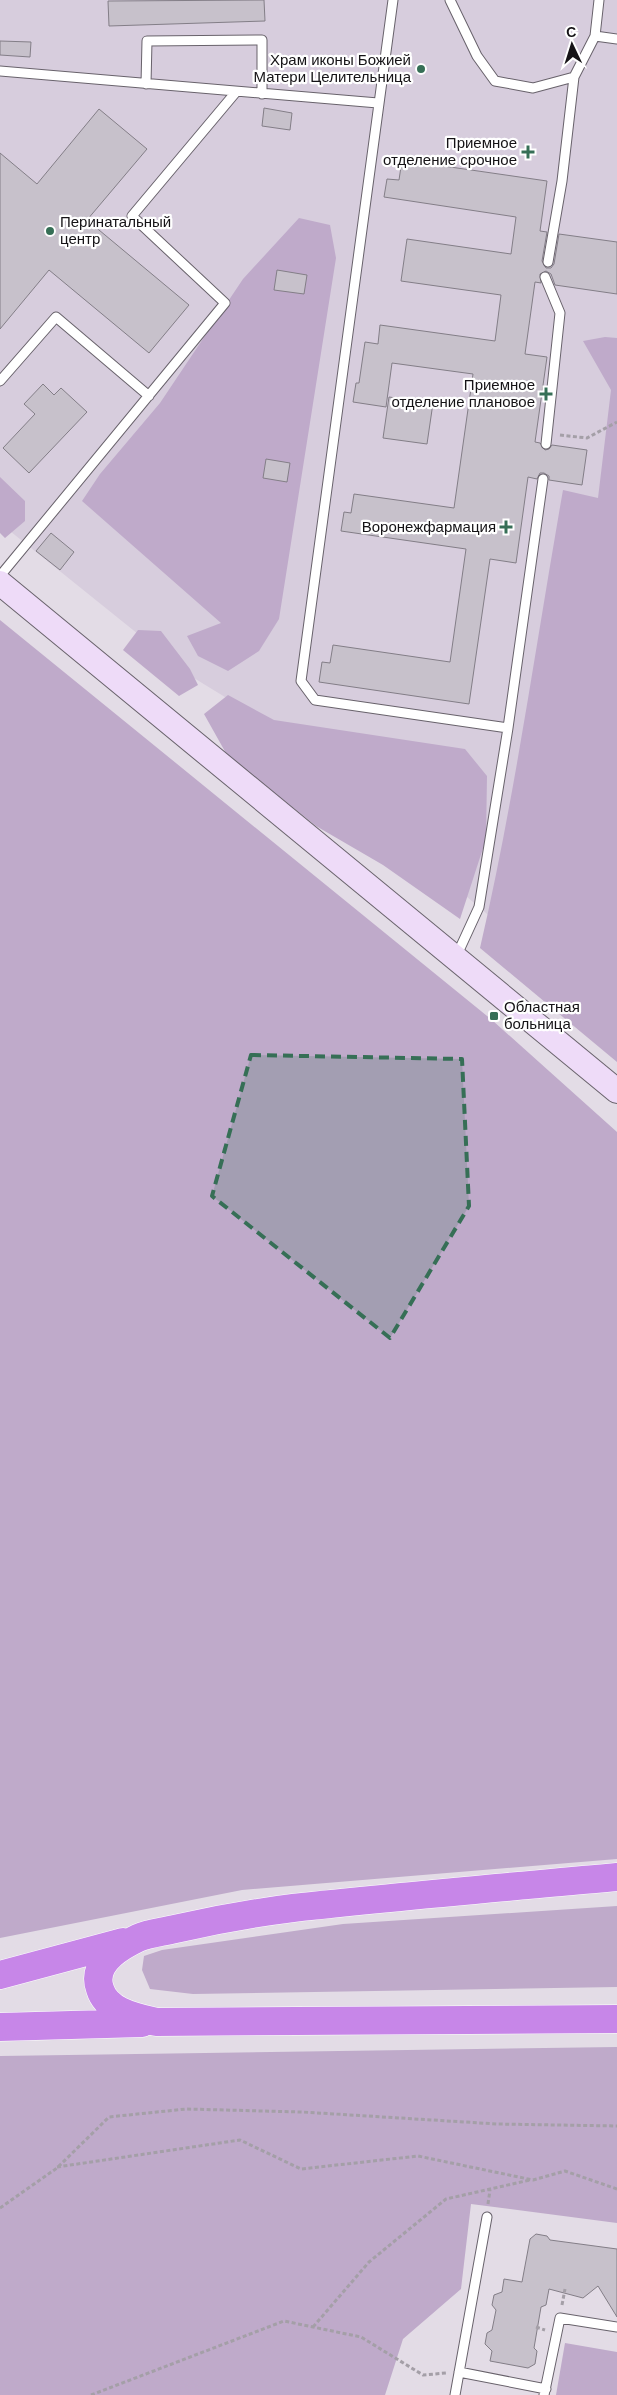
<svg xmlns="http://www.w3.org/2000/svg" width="617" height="2395" viewBox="0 0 617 2395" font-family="Helvetica,sans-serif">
<rect width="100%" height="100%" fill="#e3dce6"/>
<!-- built -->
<path fill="#d7cddd" d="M0 0H617V1026L479 907 238 705 189 675 0 523Z"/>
<!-- green -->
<path fill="#bfaaca" d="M299 218 330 225 336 258 279 619 259 651 228 671 198 656 187 636 221 623 82 501 100 474 160 403 243 279Z
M605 337 617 338V1062L480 948C515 797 536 643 563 490L598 498 611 390 583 341Z
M0 477 25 501V521L5 538 0 533Z
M0 620 492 1020 617 1132V1859L242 1890 0 1938Z
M138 630 161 631 190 669 198 685 179 696 123 650Z
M228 695 274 720 465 749 487 776 486 839 460 919 383 865 316 826 227 755 204 714Z
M617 1906V1987L193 1994 150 1989 142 1970 144 1956 162 1950 343 1924Z
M617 2047V2223L471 2204 461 2289 403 2339 385 2395H0V2056Z
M565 2343 617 2352V2395H556Z"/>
<!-- building -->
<path fill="#c7c1cb" stroke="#837e87" d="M264 0 265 21 109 26 108 1Z
M0 41 31 42 30 57 0 55Z
M264 108 292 113 290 130 262 126Z
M99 109 147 149 87 220 189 305 149 353 49 270 0 329V153L37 184Z
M402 160 547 181 540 231 547 232 542 261 546 268H551L554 264 559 234 617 242V294L555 285 551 274 546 271 540 274 541 283 535 282 525 354 547 357 535 442 540 443 545 450 549 449 552 445 587 450 582 485 549 480V476L544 473H540L537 479 528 477 516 563 490 559 469 704 319 682 322 662 330 663 333 645 450 662 466 549 341 531 344 512 351 513 354 494 454 508 473 374 392 363 386 407 353 402 356 383H359L365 342 378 344 380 325 495 341 501 295 401 281 407 239 511 254 516 217 384 197 387 179 399 180Z
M277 270 307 275 304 294 274 290Z
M43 384 54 395 61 388 87 412 29 473 3 448 35 414 24 404Z
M389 397 433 403 427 444 383 438Z
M266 459 290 463 287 482 263 478Z
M51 533 74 552 60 570 36 551Z
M536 2234 547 2236 550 2240 617 2249V2317L598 2286 583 2298 549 2289 546 2305 541 2307 534 2348 537 2351 535 2364 528 2368 490 2361 492 2351 485 2344 487 2333 492 2330 496 2310 492 2305 494 2295 502 2292 504 2279 522 2282 530 2239Z"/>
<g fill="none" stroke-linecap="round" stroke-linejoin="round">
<defs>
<path id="lane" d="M393 0 301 681 315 700 508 728
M450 0 477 56 495 81 533 88 574 77
M599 0 595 36 617 39
M0 71 378 103
M146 84 147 41 262 40V94
M548 262 562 181 574 77 595 36
M545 277 560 313 546 444
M0 381 56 317 149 396
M0 576 225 303 132 216 236 92
M456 957 479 907 508 728 543 479
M459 2372 546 2389
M455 2395 487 2217
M544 2395 560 2318 617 2327"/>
<path id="secondary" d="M0 583 617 1091"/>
<path id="highway" d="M617 1877C509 1887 401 1896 293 1908 253 1913 214 1920 175 1929 163 1932 149 1933 138 1938 117 1948 91 1964 100 1989 107 2012 136 2017 156 2022L617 2019
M0 1975 123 1942
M0 2027 142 2023"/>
</defs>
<!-- lane casing -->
<use href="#lane" stroke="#68626b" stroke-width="11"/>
<!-- secondary casing -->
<use href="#secondary" stroke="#68626b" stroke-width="26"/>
<!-- highway casing -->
<use href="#highway" stroke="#fff" stroke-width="29"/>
<!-- path -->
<path stroke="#a49fa7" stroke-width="3" stroke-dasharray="4 2.5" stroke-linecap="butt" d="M560 435 587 438 617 422
M57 2167 240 2140 301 2169 418 2156 533 2180 565 2171 617 2189
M488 2204 490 2190
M0 2208 57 2168 109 2117 186 2109 302 2112 497 2124 617 2126
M562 2305 565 2289
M313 2327 369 2262 446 2199 530 2180
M536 2327 545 2330
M91 2395 284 2321 361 2337 423 2375 446 2373"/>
<!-- lane -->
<use href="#lane" stroke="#fff" stroke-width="9"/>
<!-- secondary -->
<use href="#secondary" stroke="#eedbf8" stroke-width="24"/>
<!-- highway -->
<use href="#highway" stroke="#c786e8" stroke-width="28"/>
</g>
<!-- marked area -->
<path fill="#366f56" fill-opacity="0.2" stroke="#366f56" stroke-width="4" stroke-dasharray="10 6" stroke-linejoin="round" d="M251 1055 462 1059 469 1206 390 1338 212 1196Z"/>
<!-- markers -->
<g fill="#366f56" stroke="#fff" stroke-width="2">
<circle cx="421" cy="69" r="5"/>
<path d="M525.5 144.5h5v5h5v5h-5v5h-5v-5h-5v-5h5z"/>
<circle cx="50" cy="231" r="5"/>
<path d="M543.5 386.5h5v5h5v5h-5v5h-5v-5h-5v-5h5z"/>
<path d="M503.5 519.5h5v5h5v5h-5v5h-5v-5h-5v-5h5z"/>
<rect x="489" y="1011" width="10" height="10" rx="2.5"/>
</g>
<g text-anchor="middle" stroke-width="4.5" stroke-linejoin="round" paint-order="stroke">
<!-- poi labels -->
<g font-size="15" fill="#151316" stroke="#fff" text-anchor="end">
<text x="411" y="65">Храм иконы Божией<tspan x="411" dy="17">Матери Целительница</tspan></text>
<text x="517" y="148">Приемное<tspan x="517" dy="17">отделение срочное</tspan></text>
<text x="60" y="227" text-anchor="start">Перинатальный<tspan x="60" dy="17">центр</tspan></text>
<text x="535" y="390">Приемное<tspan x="535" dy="17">отделение плановое</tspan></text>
<text x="496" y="532">Воронежфармация</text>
<text x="504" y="1012" text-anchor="start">Областная<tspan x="504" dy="17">больница</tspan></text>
</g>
</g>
<!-- north arrow -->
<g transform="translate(572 45) rotate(356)" stroke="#ffffff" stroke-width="4" paint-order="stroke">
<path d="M0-4L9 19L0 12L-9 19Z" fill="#151316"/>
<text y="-8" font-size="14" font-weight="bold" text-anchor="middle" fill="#151316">С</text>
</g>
</svg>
